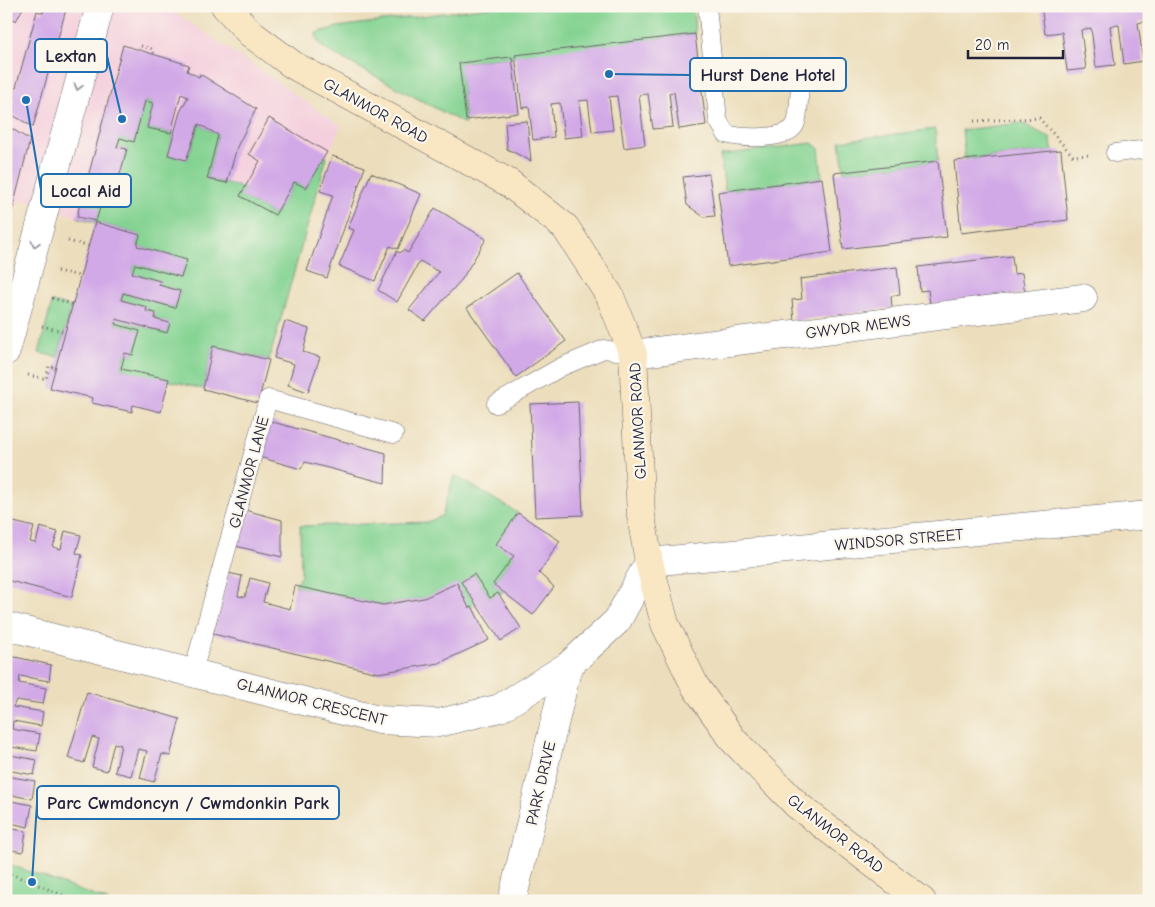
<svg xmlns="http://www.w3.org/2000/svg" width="1155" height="907" viewBox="0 0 1155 907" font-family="'Comic Neue',sans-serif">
<rect width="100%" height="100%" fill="#fbf7ec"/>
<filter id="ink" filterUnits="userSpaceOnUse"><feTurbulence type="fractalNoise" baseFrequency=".02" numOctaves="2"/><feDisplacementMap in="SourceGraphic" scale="10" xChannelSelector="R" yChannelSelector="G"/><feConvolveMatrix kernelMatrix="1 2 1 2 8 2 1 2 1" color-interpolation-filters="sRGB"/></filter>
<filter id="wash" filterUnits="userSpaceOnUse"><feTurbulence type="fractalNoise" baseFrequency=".0096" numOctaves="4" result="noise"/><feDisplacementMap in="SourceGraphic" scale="20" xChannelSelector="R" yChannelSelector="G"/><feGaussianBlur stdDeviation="1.12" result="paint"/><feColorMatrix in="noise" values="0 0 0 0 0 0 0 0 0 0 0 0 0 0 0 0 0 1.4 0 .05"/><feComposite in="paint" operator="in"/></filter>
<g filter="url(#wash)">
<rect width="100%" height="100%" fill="#ecdebc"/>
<!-- built -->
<path fill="#f4cfdd" d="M6 6H166L341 126 327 157 291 282 19 199 6 242Z"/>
<!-- green -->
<path fill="#84d392" stroke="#537a66" d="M497 6H693L695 34 460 63 465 124 328 51C321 47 316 41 316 33L337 27Z
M145 101 153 103 147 128 174 134 168 155 187 160 199 124 218 135 207 179 245 188 241 196 275 215 294 182 306 188 325 155 327 157 269 360 213 346 203 389 121 369 125 353 133 355 139 331 115 324 116 319 167 333 169 323 155 319 156 314 146 311 147 307 121 300 123 293 175 308 180 291 159 285 160 281 132 273 135 264 181 277 186 260 137 246 140 235 77 217 96 221 99 209 80 203 88 177 117 185 127 149 117 147 120 138 134 141Z
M1022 123 1050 138 1053 151 965 159 962 130Z
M935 129 938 161 844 172 840 141Z
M812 143 819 148 822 178 725 191 720 155Z
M52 302 71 307 58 357 39 353Z
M454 475 518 513 497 544 514 556 493 584 503 592 490 598 474 574 462 582 475 603 469 608 424 598 383 605 295 586 301 575 300 526 427 522 442 516Z
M6 863 108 901H6Z"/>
<g id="blocks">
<!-- building -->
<path fill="#d2a9e7" d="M6 6H24L16 21 6 15Z
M45 6H67L33 127 9 113 37 11 43 13Z
M1041 6H1149V40L1145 21 1138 23 1143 61 1124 64 1119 25 1110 26 1115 65 1096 67 1091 28 1081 30 1086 69 1067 71 1062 32 1045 34Z
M695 34 706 125 679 129 674 92 669 93 673 127 653 129 648 94 639 95 645 145 624 148 617 96 609 97 613 130 592 132 588 100 579 101 583 136 564 138 560 103 551 104 554 137 533 140 529 107 522 108 515 55Z
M123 45 189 65 187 71 199 77 200 74 256 109 237 147 227 183 207 179 218 135 199 124 186 160 168 155 180 112 188 97 181 94 171 133 147 128 153 103 145 101 134 142 120 138 117 147 127 149 117 185 88 177Z
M512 57 519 113 466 120 459 63Z
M269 118 327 152 306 188 294 182 275 215 240 196 260 161 249 154Z
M527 121 531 161 507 149 505 123Z
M6 125 30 140 10 219 6 216Z
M1061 150 1068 220 961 233 954 161Z
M332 156 365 167 327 278 307 271 333 195 320 191Z
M938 161 947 237 843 249 834 173Z
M371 173 421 194 398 249 390 246 375 281 339 266 354 230 348 228Z
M709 174 715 216 704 217 687 205 683 177Z
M822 178 832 252 728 266 718 192Z
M80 203 100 208 96 221 77 217Z
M435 208 486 239 462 279 425 321 409 310 439 272 420 261 397 302 378 290 397 251 400 253 403 250 408 253Z
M95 222 140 235 137 246 187 260 181 277 135 264 132 273 160 281 159 285 180 291 175 308 123 293 121 300 147 307 146 311 156 313 155 319 170 323 167 333 116 319 115 324 140 331 133 355 125 353 121 369 169 379 161 412 133 405 132 412 92 403 93 398 50 388Z
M1012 256 1014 274 1022 273 1025 294 930 304 928 290 920 291 918 267Z
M897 267 900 295 891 296 892 308 794 321 792 300 802 299 800 279Z
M517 273 566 341 516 377 467 308Z
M285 321 309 329 303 352 320 357 308 392 288 385 294 364 274 358Z
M213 346 269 360 258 403 203 389Z
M578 402 583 515 535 517 530 404Z
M269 421 386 453 385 483 305 462 301 469 259 457Z
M245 510 282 520V557L235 546Z
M518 513 560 541 539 573 554 587 533 615 493 584 514 556 496 544Z
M14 522 34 527 30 542 36 543 40 527 58 532 53 547 61 549 65 531 81 535 76 553 82 555 72 597 6 580V553Z
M228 573 242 576 238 596 245 597 250 578 268 583 263 602 290 609 295 586 383 605 424 598 457 583 469 608 472 606 489 640 439 663 378 673 213 634Z
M474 574 490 598 498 593 521 628 501 641 461 582Z
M6 655 51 665 49 681 20 676 19 683 46 688 43 704 16 700 13 707 43 712 41 726 13 721 12 729 40 734 37 751 11 747 10 755 37 760 34 775 6 770Z
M87 692 180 719 170 756 162 754 154 782 140 778 147 751 138 749 131 776 115 772 121 745 114 743 107 771 92 767 99 739 92 737 84 763 68 758Z
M6 776 35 781 32 799 6 794Z
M6 800 32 805 28 827 6 822Z
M6 828 26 831 23 852 6 849Z"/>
</g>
</g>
<g filter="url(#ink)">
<use href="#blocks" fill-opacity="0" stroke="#696468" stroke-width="1"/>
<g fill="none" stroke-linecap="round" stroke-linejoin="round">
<defs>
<path id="lane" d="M707 6 718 120 726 134C740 138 787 141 795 125 799 118 799 95 800 86
M1115 153 1149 149
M496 404 561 367 604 349 633 354
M193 672 268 399 394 434"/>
<path id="street" d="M6 351 100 6
M633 354 1083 298
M6 626 379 720 439 723 500 708 568 666 617 621 649 562 1149 515
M512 901 568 666"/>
<path id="secondary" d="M225 6 250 33 293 65 509 183 565 227 610 296 633 354 641 516 649 562 665 624 695 686 734 741 797 805 922 901"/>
</defs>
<!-- lane casing -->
<use href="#lane" stroke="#696468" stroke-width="19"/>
<!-- street casing -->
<use href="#street" stroke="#696468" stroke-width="29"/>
<!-- secondary casing -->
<use href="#secondary" stroke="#696468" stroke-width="29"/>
<!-- path -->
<path stroke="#696468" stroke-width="3" stroke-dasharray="1 4" stroke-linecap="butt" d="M141 46 152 49 154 54
M974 121 1039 118 1073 156 1090 155
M68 241 88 246
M57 271 80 276
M52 298 72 304
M42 326 65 332
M28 375 46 379 49 366 55 368
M6 872 77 901"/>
<!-- lane -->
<use href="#lane" stroke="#fff" stroke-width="18"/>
<!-- street -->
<use href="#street" stroke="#fff" stroke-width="28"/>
<!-- secondary -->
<use href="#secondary" stroke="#f9e7c3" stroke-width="28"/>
</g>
<!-- one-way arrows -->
<defs><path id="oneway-chevron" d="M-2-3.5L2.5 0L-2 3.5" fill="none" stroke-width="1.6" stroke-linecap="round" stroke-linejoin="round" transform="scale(1.25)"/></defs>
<g stroke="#9c9ca7">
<use href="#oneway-chevron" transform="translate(78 87) rotate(105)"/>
<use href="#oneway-chevron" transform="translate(35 244) rotate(105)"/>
</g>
</g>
<g text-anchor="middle" stroke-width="4.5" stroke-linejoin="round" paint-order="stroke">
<!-- street labels -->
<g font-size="16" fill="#22223b" stroke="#fbf7ec">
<text transform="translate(376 110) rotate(29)" y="6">GLANMOR ROAD</text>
<text transform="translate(858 326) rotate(-7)" y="6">GWYDR MEWS</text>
<text transform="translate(637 421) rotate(-93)" y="6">GLANMOR ROAD</text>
<text transform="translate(248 472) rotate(-75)" y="6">GLANMOR LANE</text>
<text transform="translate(899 539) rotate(-5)" y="6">WINDSOR STREET</text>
<text transform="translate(312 701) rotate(14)" y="6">GLANMOR CRESCENT</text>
<text transform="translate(540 783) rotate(-77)" y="6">PARK DRIVE</text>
<text transform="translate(836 833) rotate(38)" y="6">GLANMOR ROAD</text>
</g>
</g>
<!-- callouts -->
<path fill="none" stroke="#1f6fb2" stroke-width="2" d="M122 119L107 56M609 74L690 75M26 100L41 190M32 882L37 803"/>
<g fill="#1f6fb2" stroke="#fbf7ec" stroke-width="2">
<circle cx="122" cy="119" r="5"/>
<circle cx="609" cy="74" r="5"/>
<circle cx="26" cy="100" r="5"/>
<circle cx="32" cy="882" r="5"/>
</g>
<g fill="#fbf7ec" stroke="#1f6fb2" stroke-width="2">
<rect x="35" y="39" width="72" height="33" rx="5"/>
<rect x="690" y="58" width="156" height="33" rx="5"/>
<rect x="41" y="174" width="90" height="33" rx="5"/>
<rect x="37" y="786" width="302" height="33" rx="5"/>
</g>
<g font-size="18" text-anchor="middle" font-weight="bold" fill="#22223b">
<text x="71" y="62">Lextan</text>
<text x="768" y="81">Hurst Dene Hotel</text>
<text x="86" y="197">Local Aid</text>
<text x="188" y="809">Parc Cwmdoncyn / Cwmdonkin Park</text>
</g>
<!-- margin -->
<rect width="1155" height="907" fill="none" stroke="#fbf7ec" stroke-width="25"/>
<!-- scale -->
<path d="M968 50v8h95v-8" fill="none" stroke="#22223b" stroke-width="2.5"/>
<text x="975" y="50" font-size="15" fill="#22223b" stroke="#fbf7ec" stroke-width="4" paint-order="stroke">20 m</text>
</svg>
